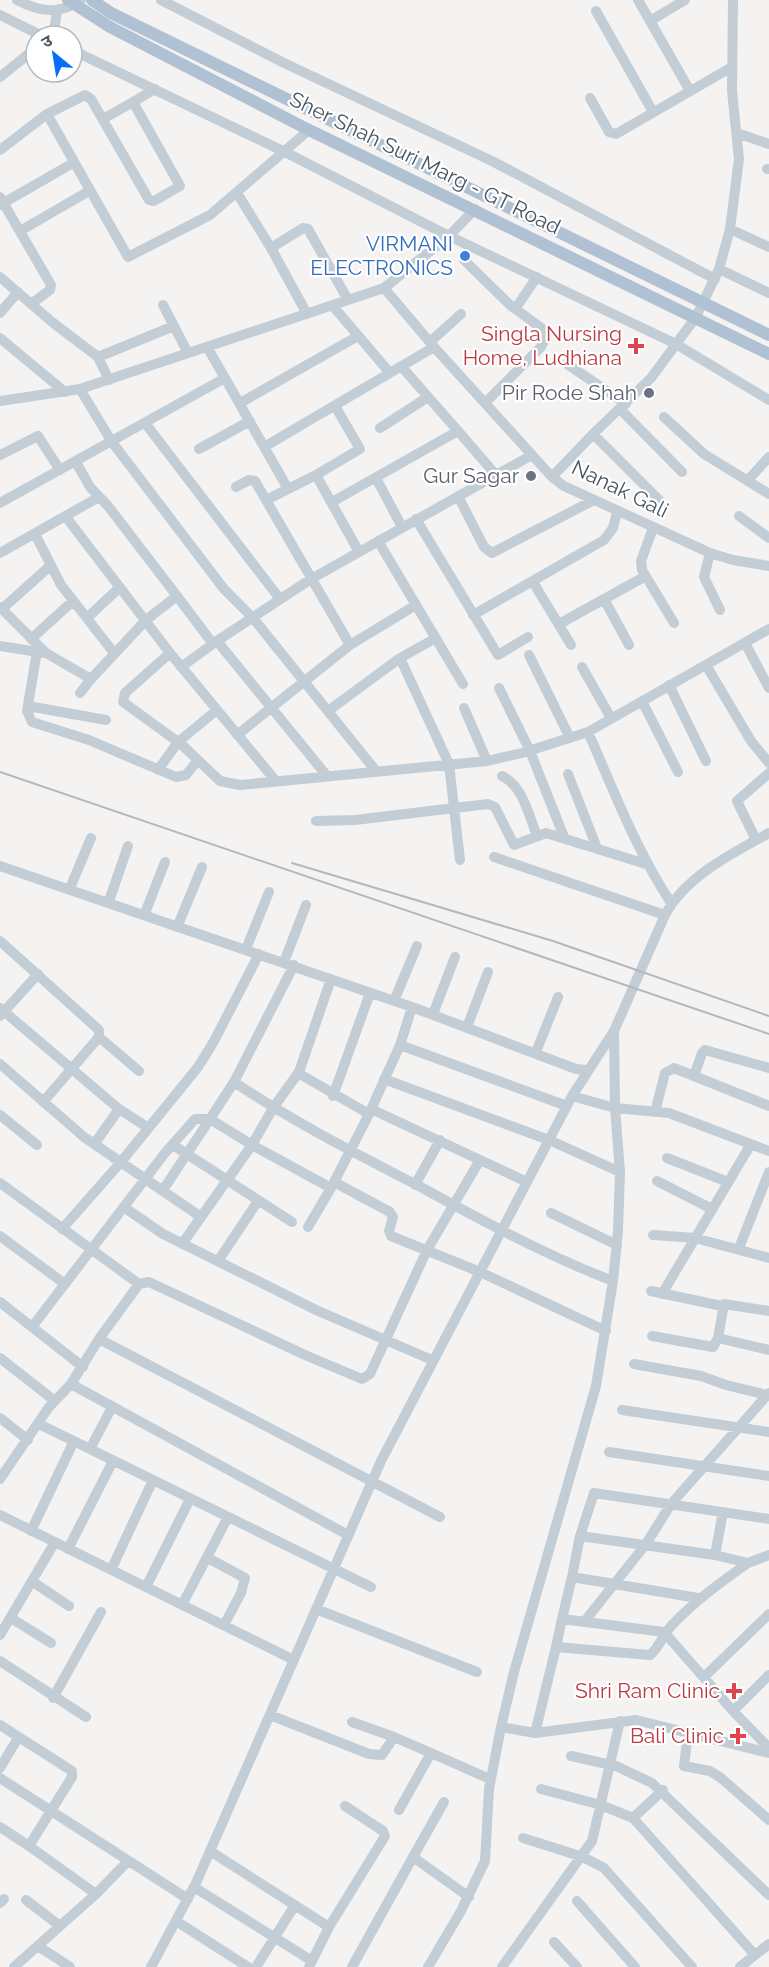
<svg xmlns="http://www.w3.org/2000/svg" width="769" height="1967" viewBox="0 0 769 1967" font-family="Raleway,'Noto Sans Devanagari',sans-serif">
<rect width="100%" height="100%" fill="#f5f3f2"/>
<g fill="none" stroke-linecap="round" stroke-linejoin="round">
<!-- minor -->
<path stroke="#c2cdd5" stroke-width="10" d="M17 0C40 12 60 15 81 0
M161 0 284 63 492 161 715 279
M638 0 690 91
M596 11 653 112
M0 15 42 36
M650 21 685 0
M50 36 54 30 57 12
M72 50 285 152 449 236 676 344 769 400
M0 77 36 48
M590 98 609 132 616 134 732 67
M47 114 128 257 210 215 309 130
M103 119 133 102
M737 133 769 144
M0 150 47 114 85 95 91 99 149 200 154 201 180 186 133 102 155 89
M767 169H769
M237 193 271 248 303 228 308 229 348 300
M0 197 51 285 50 290 31 304
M0 205 73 163
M730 229 769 247
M20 231 89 191
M271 248 307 314
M464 260 510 305 548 333 541 347 485 403
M719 269 769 293
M0 277 52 322 98 357 174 326
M163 305 188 353
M332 305 390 373
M515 309 537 277
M0 313 18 292
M0 338 65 392
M430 342 461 314
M434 347 552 477 564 486 710 553 733 560 769 566
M98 357 109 380
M567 364 626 404
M401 366 458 431
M225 378 288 489
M80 389 112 442 224 589 253 618 376 771
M0 401 80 389 384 288 449 236 475 209
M240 403 358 336
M620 409 682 472
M664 417 704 454 769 494
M145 423 280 599
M380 428 428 397
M593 434 664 505
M264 447 434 347 384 288
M199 449 250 421
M0 455 38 436 60 470
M76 462 90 487 108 506 177 596 146 620 91 679
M316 475 360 449 335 406
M552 477 593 434 651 378 696 317 719 269 730 229 739 159 732 91 733 0
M376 478 402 527
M748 480 769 457
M236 487 249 480 255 481 350 645 237 735
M458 496 484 547 492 553 592 501
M266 500 316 475 359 552
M332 502 458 431 496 475
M0 503 225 378 207 347
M739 516 769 538
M66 517 170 653 275 780
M416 519 498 655 528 637
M653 528 641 561 642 570 674 623
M35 534 61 585 114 653
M378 541 416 605
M0 553 99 497
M710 553 704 577 720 610
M533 582 571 645
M177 596 213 644
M604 599 629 645
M0 607 46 653 91 679 80 693
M2 609 51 565
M473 615 604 540 613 528 617 512
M87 618 120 587
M559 624 644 577
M31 639 73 601
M217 641 311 579 532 455
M745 643 769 688
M350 645 416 605 463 684
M0 646 44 653
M37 651 27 711 32 722 89 740 176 777 186 775 198 760
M170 653 125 693 123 702 181 744 220 781 240 785 487 761 522 753 588 732 769 629
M529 655 570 738
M400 658 436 638
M706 665 751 741 769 763
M181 667 217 641 327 776
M582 667 611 718
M669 685 706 761
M499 688 530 751 564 837
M642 701 678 772
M28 706 106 720
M464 708 487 761
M328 711 400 658 449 764 460 860
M588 732C614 791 635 848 671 903
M158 770 178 742 217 710
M568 774 597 848
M502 776C523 786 529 816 537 836
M316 821 355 820 488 804 495 807 514 845 546 833 646 864
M756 840 737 801 769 773
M494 857 665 915
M0 866 412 1007 576 1069 586 1070
M70 888 91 838
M109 901 128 846
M145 913 165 862
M178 925 202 867
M0 941 99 1030V1037L43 1102
M246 949 269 892
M284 962 306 905
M294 965 234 1082 210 1119 252 1145 331 1188 369 1114 400 1045 567 1106
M394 1001 417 946
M0 1008 119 1109 147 1127
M433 1014 455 957
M0 1016 38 974
M467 1027 488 972
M99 1037 139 1071
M400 1045 412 1007
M536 1052 558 997
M0 1064 84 1137 201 1217
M298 1073 369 1114
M694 1076 702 1053 705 1050 769 1068
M384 1079 549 1140 620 1172
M234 1082C292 1121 355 1153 417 1185 481 1220 545 1255 613 1281
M333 1096 370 993
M572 1096 615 1108 669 1113 769 1151
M371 1109 527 1182
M655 1112 665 1073 674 1068 769 1106
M0 1115 37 1145
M95 1143 119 1109
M173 1145 292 1222
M667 1158 728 1182
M657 1181 712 1209
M334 1182 390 1212 393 1217 389 1231 391 1236 480 1272 606 1331
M0 1183 139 1284 149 1282 305 1355 362 1379 370 1374 427 1250 480 1160
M415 1185 440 1140
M125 1208 163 1234 316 1310 432 1360
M551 1213 617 1245
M308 1227 331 1188
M62 1229 121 1162 198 1067 213 1043 259 954
M653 1235 695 1238 769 1258
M0 1236 65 1284
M182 1244 252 1145 273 1108 299 1072 331 979
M739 1248 769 1172
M218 1261 258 1201
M651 1291 722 1306
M662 1294 751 1144
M0 1302 83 1367
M32 1327 165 1153 195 1119H210L163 1190
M652 1336 713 1347 718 1338 769 1350
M718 1338 724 1304 769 1311
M99 1339 440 1517
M0 1358 55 1401
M634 1364 701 1376 726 1385 767 1395
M71 1384 348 1535
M622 1410 769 1432
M0 1418 28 1440
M39 1424 371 1587
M90 1449 112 1407
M609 1452 769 1476
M0 1479 49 1407 71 1384 99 1339 139 1284
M0 1515 294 1660
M31 1531 74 1441
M68 1549 113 1461
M715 1555 723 1512
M208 1558 245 1578 241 1593 224 1625
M748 1563 769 1555
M111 1570 153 1480
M572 1577 580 1536 594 1493 769 1519
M33 1582 69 1606
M146 1587 190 1499
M182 1605 228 1517
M316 1609 477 1672
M11 1618 51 1643
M562 1619 572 1577 698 1598
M584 1622 646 1544 671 1504 769 1393
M0 1635 55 1542
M556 1647 562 1619 664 1632 733 1711 769 1748
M0 1661 86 1717
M704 1677 769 1614
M53 1698 101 1612
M733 1711 769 1675
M270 1715 369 1754 382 1755 394 1737 431 1753
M352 1722 394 1737
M0 1725 72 1771V1777L29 1846 96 1894 14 1967
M501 1727 535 1733 636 1720 769 1753
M535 1733 556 1647 650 1655C660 1647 663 1634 672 1625 695 1601 721 1582 748 1563L715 1555 580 1536
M688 1733 684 1766 710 1771 721 1778 769 1820
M571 1756 616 1766 652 1783 769 1895
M0 1768 18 1738
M0 1778 188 1899
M541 1789 601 1805 633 1818 755 1955
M399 1810 431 1753 490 1779
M633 1818 663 1790
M0 1827 29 1846
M523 1838 583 1857 604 1868 692 1967
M210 1851 329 1927
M413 1857 444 1802
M194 1887 312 1961
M96 1894 128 1861
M26 1900 60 1926
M577 1901 635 1967
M0 1903 4 1899
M176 1921 248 1967
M554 1942 577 1967
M38 1946 70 1967
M151 1967 196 1883 381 1461 572 1096 614 1031
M256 1967 295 1905
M309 1967 329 1927 385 1836 383 1831 345 1806
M352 1967 413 1857 469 1897
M428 1967 461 1911 485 1861 489 1789 501 1727 514 1672 596 1386 613 1281 618 1231 620 1172 615 1108 614 1031 665 915C685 877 732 853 769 833
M502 1967 592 1841 620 1721
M740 1967 769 1944"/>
<!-- major -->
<path stroke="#b0c1d4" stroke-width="12" d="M68 0 110 27 307 129 769 354
M92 0 111 13 769 335"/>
<!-- rail -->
<path stroke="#b4b7bd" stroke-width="2" d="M0 772 769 1034
M292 863 553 941 769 1016"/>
</g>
<!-- markers -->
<circle fill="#3f7fe0" stroke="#fff" stroke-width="2" cx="465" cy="256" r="6"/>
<g fill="#e0444e" stroke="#fff" stroke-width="2">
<path d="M633 337h6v6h6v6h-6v6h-6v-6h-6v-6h6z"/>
<path d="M731 1682h6v6h6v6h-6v6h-6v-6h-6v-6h6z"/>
<path d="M735 1727h6v6h6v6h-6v6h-6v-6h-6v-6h6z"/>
</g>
<g fill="#6b7280" stroke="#fff" stroke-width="2">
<circle cx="649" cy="393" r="6"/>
<circle cx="531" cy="476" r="6"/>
</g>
<g text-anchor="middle" stroke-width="4.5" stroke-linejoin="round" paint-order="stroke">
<!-- street labels -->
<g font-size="21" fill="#485663" stroke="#fff">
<text transform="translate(425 163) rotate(26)" y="7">Sher Shah Suri Marg - GT Road</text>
<text transform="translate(620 489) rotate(26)" y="7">Nanak Gali</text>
</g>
<!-- shop labels -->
<g font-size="21" fill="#366cbe" stroke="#fff" text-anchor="end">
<text x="453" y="251">VIRMANI<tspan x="453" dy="24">ELECTRONICS</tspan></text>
</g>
<!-- health labels -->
<g font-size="21" fill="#be3a42" stroke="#fff" text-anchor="end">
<text x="622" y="341">Singla Nursing<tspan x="622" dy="24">Home, Ludhiana</tspan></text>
<text x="720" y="1698">Shri Ram Clinic</text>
<text x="724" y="1743">Bali Clinic</text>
</g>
<!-- worship labels -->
<g font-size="21" fill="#5b616d" stroke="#fff" text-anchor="end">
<text x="637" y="400">Pir Rode Shah</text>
<text x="519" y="483">Gur Sagar</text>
</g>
</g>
<!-- north arrow -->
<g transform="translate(54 54) rotate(330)"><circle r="28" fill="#ffffff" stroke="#b6bbc1" stroke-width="1.5"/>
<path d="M0-4.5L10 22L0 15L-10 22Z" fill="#066efb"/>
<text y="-9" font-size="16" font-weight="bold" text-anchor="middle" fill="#485663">उ</text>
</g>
</svg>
